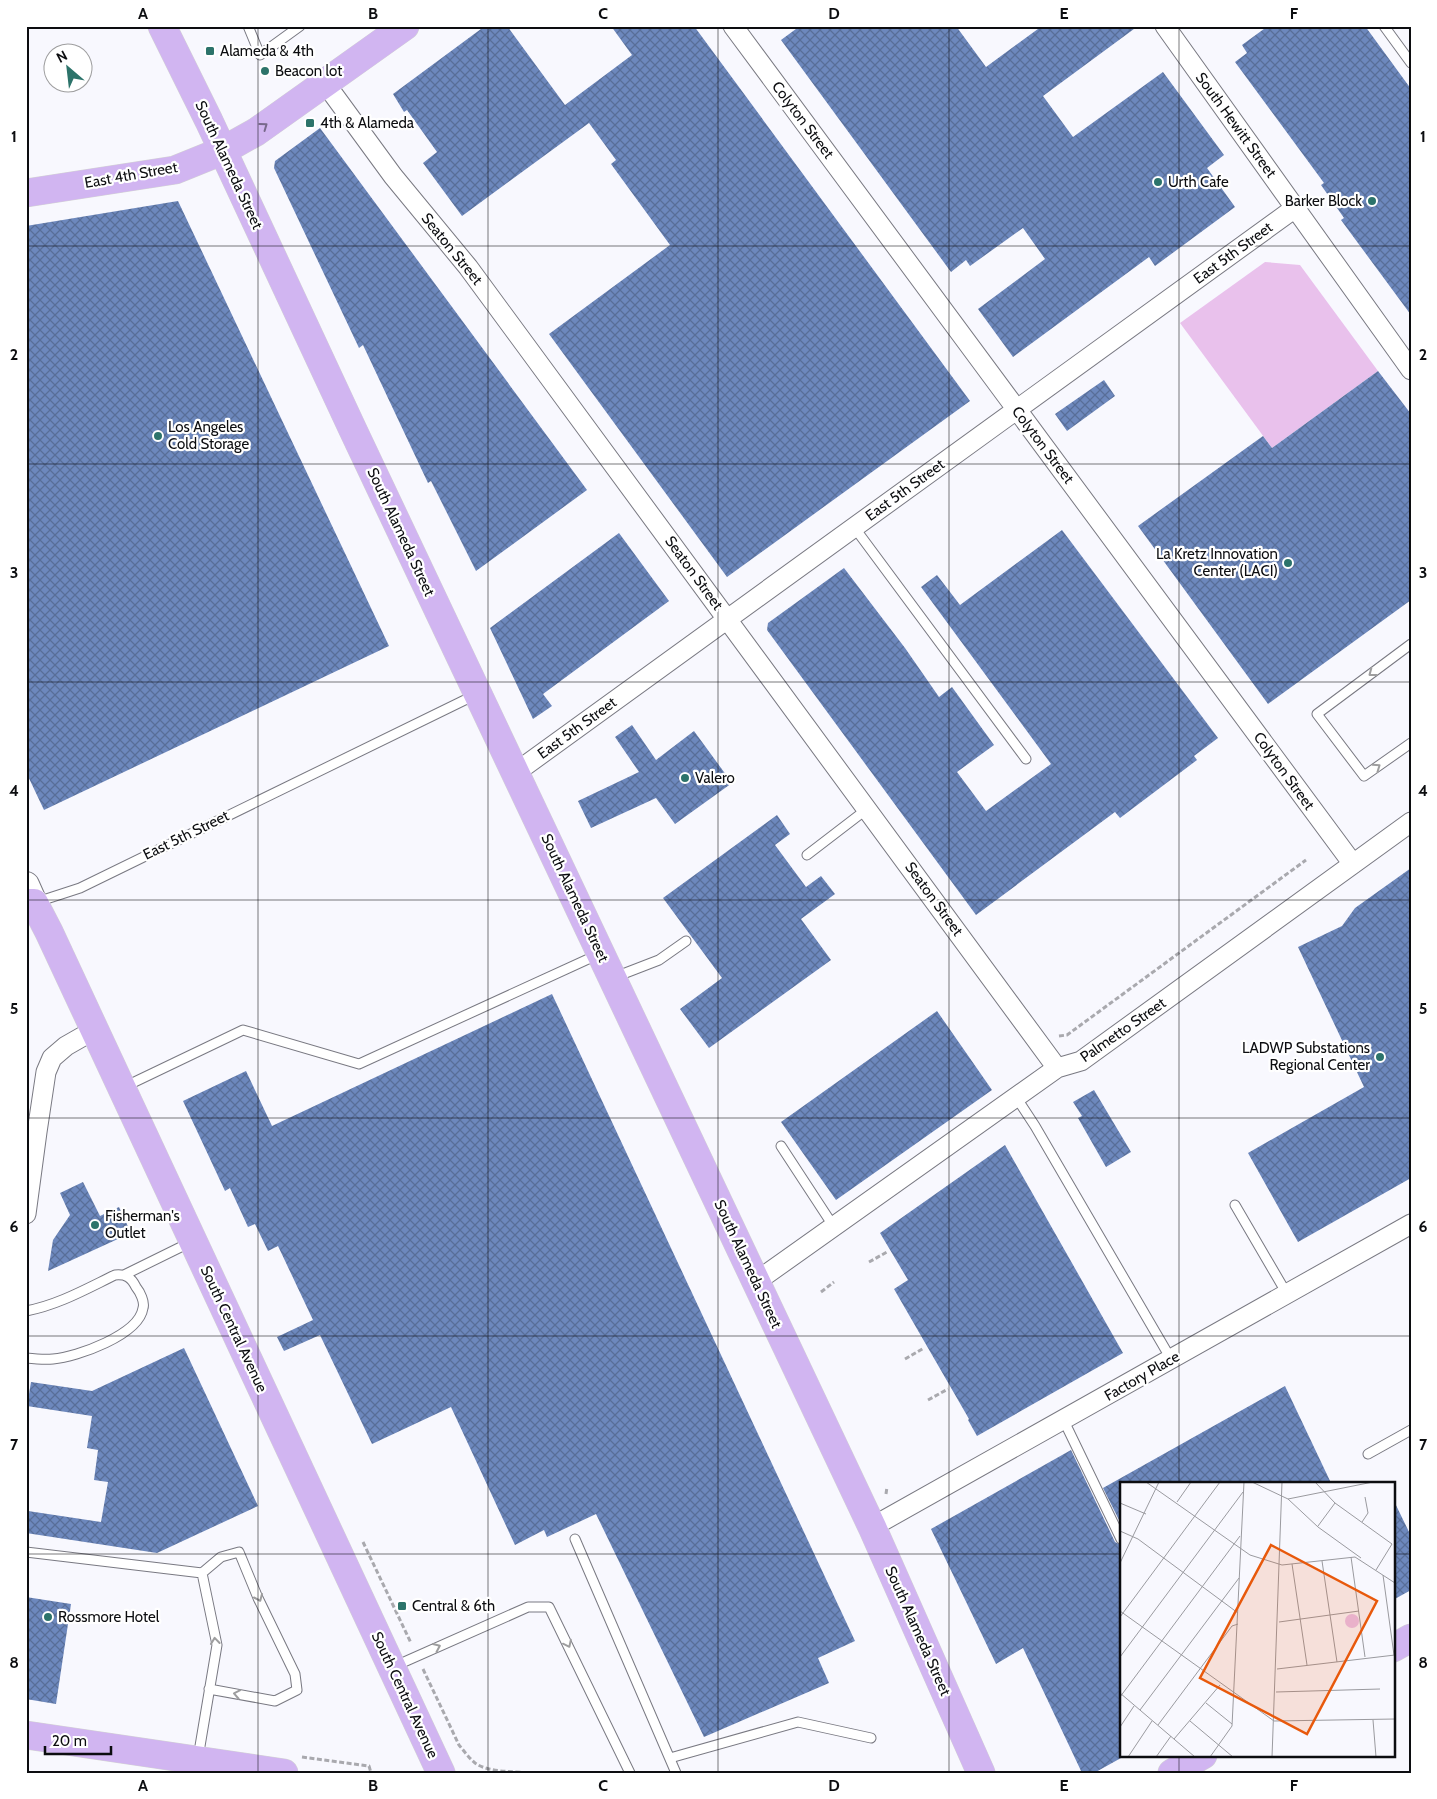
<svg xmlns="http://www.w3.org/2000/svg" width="1437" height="1799" viewBox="0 0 1437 1799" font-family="Cabin,sans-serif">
<defs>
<pattern id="building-cross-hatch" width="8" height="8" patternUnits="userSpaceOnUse" patternTransform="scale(1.25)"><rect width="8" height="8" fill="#6d88bd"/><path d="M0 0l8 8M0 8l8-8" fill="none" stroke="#586e98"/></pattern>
</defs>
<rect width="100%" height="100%" fill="#f8f8fe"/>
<!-- green -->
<path fill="#e9c1ec" d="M1265 262 1300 265 1378 371 1272 448 1180 323Z"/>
<!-- building -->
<path fill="url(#building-cross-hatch)" d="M485 26H507L565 105 632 55 611 26H694L970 401 727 577 549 334 670 245 611 164 616 160 589 123 462 216 423 163 437 152 407 110 404 112 393 94Z
M800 26H956L986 67 1042 26H1138L1043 96 1073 137 1163 72 1224 155 1207 168 1235 207 1155 266 1149 257 1013 357 978 309 1045 259 1023 228 970 266 966 260 951 272 781 40Z
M1268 26H1365L1411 89V315L1341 220 1344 218 1321 185 1324 183 1235 62 1247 53 1242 45Z
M320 128 587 490 476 571 431 481 428 483 363 345 359 348 274 168 275 161Z
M178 201 389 646 44 810 26 772V226Z
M1378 371 1411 414V600L1268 704 1138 526 1263 436 1272 448Z
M1104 380 1115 396 1067 431 1055 414Z
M1062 530 1218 738 1194 756 1197 760 1120 818 1115 812 976 915 767 630 768 623 844 568 905 648 939 697 952 687 994 745 957 772 986 811 1051 764 921 587 937 575 960 605Z
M619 533 669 601 543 694 552 706 533 719 490 628Z
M632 725 656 760 694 731 732 783 675 824 656 798 591 828 578 801 639 772 615 737Z
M777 815 790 834 775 845 806 887 821 876 835 894 801 919 831 960 709 1048 680 1009 722 978 663 898Z
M1411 868V1178L1298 1242 1248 1153 1364 1087 1298 947 1342 926 1355 908Z
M552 994 855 1641 818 1658 829 1683 704 1737 596 1514 547 1537 544 1530 515 1545 451 1407 372 1444 320 1335 284 1351 277 1337 313 1320 278 1246 268 1251 255 1224 248 1227 230 1188 225 1191 183 1101 246 1071 272 1126Z
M937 1011 992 1090 836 1200 781 1122Z
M1094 1090 1131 1152 1106 1167 1078 1118 1082 1116 1073 1102Z
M1005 1145 1123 1353 977 1436 968 1420 969 1419 894 1289 908 1280 880 1233Z
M83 1182 100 1216 119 1207 131 1233 48 1271 53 1240 70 1215 60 1193Z
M184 1348 258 1506 157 1553 26 1533 28 1511 101 1522 108 1482 94 1480 98 1450 87 1448 92 1416 27 1406 31 1382 92 1391Z
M1285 1386 1331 1483H1121V1524L1103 1488Z
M1071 1450 1115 1542 1121 1545V1758L1094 1773H1082L1023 1648 996 1664 931 1529Z
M1393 1499 1411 1536V1590L1393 1600Z
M26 1597 71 1604 56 1704 26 1699Z"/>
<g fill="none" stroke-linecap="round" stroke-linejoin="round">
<defs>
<path id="lane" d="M248 26 260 55 300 26
M1384 26 1411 63
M854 527 1026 759
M1411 644 1317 714 1364 776 1411 743
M807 855 867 809
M37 902 80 888 475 695
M615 977 659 960 686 941
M124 1087 243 1030 359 1064 597 955
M1016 1097 1035 1126 1171 1359
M781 1146 834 1227
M1235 1205 1287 1294
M124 1275 191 1242
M26 1311C58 1305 86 1289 115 1275 126 1274 131 1277 136 1287 140 1292 145 1302 143 1308 139 1335 77 1357 53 1359 45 1360 35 1359 26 1358
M1064 1421 1121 1539
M1368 1454 1411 1430
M575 1539 676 1773
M26 1552 202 1573
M395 1666 528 1607H549L630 1773
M198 1758 217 1645 202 1573 221 1557 239 1552 258 1598 295 1674 297 1690 275 1701 209 1689
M670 1758 798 1722 871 1738"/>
<path id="street" d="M733 26 1353 864
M1165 26 1411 370
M325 83 393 176 468 267 1057 1068
M515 773 1295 208
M26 1214 37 1132 46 1072 52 1058 66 1046 94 1030
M757 1281 1057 1068 1081 1061 1411 822
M872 1527 1411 1224"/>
<path id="secondary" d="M26 885 34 903"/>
<path id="primary" d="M162 26 209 121 353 430 872 1527 981 1773
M26 193 175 170 222 151 256 132 405 26
M26 903H34L49 932 441 1773
M1393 1648 1411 1638
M26 1735 284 1773
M1172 1773 1203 1755"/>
</defs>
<!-- lane casing -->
<use href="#lane" stroke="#797982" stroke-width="11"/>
<!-- street casing -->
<use href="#street" stroke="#797982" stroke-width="21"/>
<!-- secondary casing -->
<use href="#secondary" stroke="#797982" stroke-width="28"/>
<!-- primary casing -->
<use href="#primary" stroke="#d3d3d4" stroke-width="29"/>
<!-- path -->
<path stroke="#a9a9ae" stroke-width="3" stroke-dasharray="5 2.5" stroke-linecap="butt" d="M1059 1036 1067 1035 1306 860
M869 1262 887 1252
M821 1292 834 1282
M905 1359 924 1348
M928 1400 948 1389
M886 1494 887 1487
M363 1542 411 1643
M423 1669 459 1745C464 1751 469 1758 475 1763 489 1773 513 1771 529 1773
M302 1757 369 1766 371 1773"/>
<!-- lane -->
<use href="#lane" stroke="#fff" stroke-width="9"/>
<!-- street -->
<use href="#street" stroke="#fff" stroke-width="19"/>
<!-- secondary -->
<use href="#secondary" stroke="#fff" stroke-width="26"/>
<!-- primary -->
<use href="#primary" stroke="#d1b5f1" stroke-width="28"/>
</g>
<!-- one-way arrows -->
<defs><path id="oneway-chevron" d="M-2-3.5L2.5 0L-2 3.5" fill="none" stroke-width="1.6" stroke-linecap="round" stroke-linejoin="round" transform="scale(1.25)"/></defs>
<use stroke="#78698c" href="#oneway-chevron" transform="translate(264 126) rotate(-36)"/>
<g stroke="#9e9e9f">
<use href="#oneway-chevron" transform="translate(1372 673) rotate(143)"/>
<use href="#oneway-chevron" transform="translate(1377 767) rotate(-35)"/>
<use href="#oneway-chevron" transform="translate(259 1598) rotate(66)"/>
<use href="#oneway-chevron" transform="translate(215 1641) rotate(-96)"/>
<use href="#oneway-chevron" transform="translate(568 1644) rotate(64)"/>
<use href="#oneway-chevron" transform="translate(437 1647) rotate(-24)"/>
<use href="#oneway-chevron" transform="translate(237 1694) rotate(-169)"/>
</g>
<!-- grid -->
<path fill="none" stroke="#0c0d10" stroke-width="1" stroke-opacity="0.55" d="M258 26V1773M488 26V1773M718 26V1773M949 26V1773M1179 26V1483M26 246H1411M26 464H1411M26 682H1411M26 900H1411M26 1118H1411M26 1336H1411M26 1554H1121M1393 1554H1411M1179 1755V1773"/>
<!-- markers -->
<g fill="#2c736a" stroke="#fff" stroke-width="2">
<rect x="205" y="46" width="10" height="10" rx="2.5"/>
<circle cx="265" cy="71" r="5"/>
<rect x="305" y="118" width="10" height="10" rx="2.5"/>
<circle cx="1158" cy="182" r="5"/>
<circle cx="1372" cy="201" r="5"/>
<circle cx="158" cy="436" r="5"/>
<circle cx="1288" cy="563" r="5"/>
<circle cx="685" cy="778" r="5"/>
<circle cx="1380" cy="1057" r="5"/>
<circle cx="95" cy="1225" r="5"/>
<rect x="397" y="1601" width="10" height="10" rx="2.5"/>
<circle cx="48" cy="1617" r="5"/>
</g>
<g text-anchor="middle" stroke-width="4.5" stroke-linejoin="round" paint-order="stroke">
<!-- poi labels -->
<g font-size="15" fill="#0c0d10" stroke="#fff" text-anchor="start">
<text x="220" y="56">Alameda &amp; 4th</text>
<text x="275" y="76">Beacon lot</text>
<text x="320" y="128">4th &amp; Alameda</text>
<text x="1168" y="187">Urth Cafe</text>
<text x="1362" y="206" text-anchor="end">Barker Block</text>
<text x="168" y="432">Los Angeles<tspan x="168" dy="17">Cold Storage</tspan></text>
<text x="1278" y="559" text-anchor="end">La Kretz Innovation<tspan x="1278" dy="17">Center (LACI)</tspan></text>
<text x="695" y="783">Valero</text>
<text x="1370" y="1053" text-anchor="end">LADWP Substations<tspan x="1370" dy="17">Regional Center</tspan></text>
<text x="105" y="1221">Fisherman's<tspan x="105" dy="17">Outlet</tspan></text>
<text x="412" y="1611">Central &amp; 6th</text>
<text x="58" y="1622">Rossmore Hotel</text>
</g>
<!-- street labels -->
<g font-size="15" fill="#0c0d10" stroke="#fff">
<text transform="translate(803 120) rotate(53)" y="5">Colyton Street</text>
<text transform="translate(1236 125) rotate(54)" y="5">South Hewitt Street</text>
<text transform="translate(229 165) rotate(65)" y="5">South Alameda Street</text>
<text transform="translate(131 175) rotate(-10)" y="5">East 4th Street</text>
<text transform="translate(452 249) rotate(51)" y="5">Seaton Street</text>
<text transform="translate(1233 253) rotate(-36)" y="5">East 5th Street</text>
<text transform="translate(1043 445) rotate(53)" y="5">Colyton Street</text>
<text transform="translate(905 490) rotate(-36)" y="5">East 5th Street</text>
<text transform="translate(401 532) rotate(65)" y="5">South Alameda Street</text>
<text transform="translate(694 573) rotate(54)" y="5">Seaton Street</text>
<text transform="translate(577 728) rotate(-36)" y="5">East 5th Street</text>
<text transform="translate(1284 771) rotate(54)" y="5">Colyton Street</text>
<text transform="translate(186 835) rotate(-26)" y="5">East 5th Street</text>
<text transform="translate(575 898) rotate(65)" y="5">South Alameda Street</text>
<text transform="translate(934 899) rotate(54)" y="5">Seaton Street</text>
<text transform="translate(1123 1030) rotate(-35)" y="5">Palmetto Street</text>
<text transform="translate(748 1264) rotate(65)" y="5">South Alameda Street</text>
<text transform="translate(234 1329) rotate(65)" y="5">South Central Avenue</text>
<text transform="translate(1142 1376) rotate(-30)" y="5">Factory Place</text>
<text transform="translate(918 1631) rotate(66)" y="5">South Alameda Street</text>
<text transform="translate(405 1695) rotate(65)" y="5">South Central Avenue</text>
</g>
</g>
<!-- overview -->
<g transform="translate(1120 1482)">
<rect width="275" height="275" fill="#f8f8fe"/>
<path d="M225 139a7 7 0 1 1 14 0a7 7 0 1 1-14 0Z" fill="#e9c1ec"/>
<path fill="none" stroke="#9a9a9f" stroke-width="1" d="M26 0 130 73 162 83 235 75 275 101M132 0 168 17 198 45 241 76M195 0 215 21 272 62 256 88M168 17 253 0M57 20 71 0M0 21 26 32M242 40 248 31 245 15M198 44 215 21M0 49 18 57 118 131M231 75 245 175M202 79 217 180M0 81 39 0M172 82 187 183M263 93 274 173M0 129 154 239 275 237M0 135 100 0M159 140 239 129M0 175 123 10M157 187 275 173M156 210 260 207M0 211 75 275M0 215 120 54M86 221 112 242M20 228 119 96M253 238 256 275M70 239 113 275M38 243 112 144 118 142M0 245 14 224M54 257 100 203M8 275 32 239M36 275 51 254M90 275 112 244 124 0M152 275 162 0"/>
<path fill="#e8590c" fill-opacity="0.15" stroke="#e8590c" stroke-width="2.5" d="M151 63 257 119 187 252 80 196Z"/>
<rect width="275" height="275" fill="none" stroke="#0c0d10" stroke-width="2.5"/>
</g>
<!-- border -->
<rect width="1437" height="1799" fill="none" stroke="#ffffff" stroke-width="55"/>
<!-- north arrow -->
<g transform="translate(68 68) rotate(332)"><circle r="24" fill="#ffffff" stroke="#9e9e9f"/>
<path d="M0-4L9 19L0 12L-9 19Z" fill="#2c736a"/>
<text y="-8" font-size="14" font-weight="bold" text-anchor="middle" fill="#0c0d10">N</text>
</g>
<!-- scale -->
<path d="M45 1746v8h66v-8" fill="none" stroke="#0c0d10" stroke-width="2.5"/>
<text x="52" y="1746" font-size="15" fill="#0c0d10" stroke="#ffffff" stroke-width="4" paint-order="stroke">20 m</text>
<rect x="28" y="28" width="1382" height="1744" fill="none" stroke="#0c0d10" stroke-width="2"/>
<g font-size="16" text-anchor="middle" font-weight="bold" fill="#0c0d10">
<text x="143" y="19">A</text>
<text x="373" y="19">B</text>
<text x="603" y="19">C</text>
<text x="834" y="19">D</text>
<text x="1064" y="19">E</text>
<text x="1294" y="19">F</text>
<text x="14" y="142">1</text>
<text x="1423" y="142">1</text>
<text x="14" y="360">2</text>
<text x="1423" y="360">2</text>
<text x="14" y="578">3</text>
<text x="1423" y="578">3</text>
<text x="14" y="796">4</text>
<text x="1423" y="796">4</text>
<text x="14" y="1014">5</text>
<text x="1423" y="1014">5</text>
<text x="14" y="1232">6</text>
<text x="1423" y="1232">6</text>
<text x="14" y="1450">7</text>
<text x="1423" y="1450">7</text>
<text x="14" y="1668">8</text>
<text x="1423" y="1668">8</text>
<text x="143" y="1791">A</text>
<text x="373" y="1791">B</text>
<text x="603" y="1791">C</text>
<text x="834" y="1791">D</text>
<text x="1064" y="1791">E</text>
<text x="1294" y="1791">F</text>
</g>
</svg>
